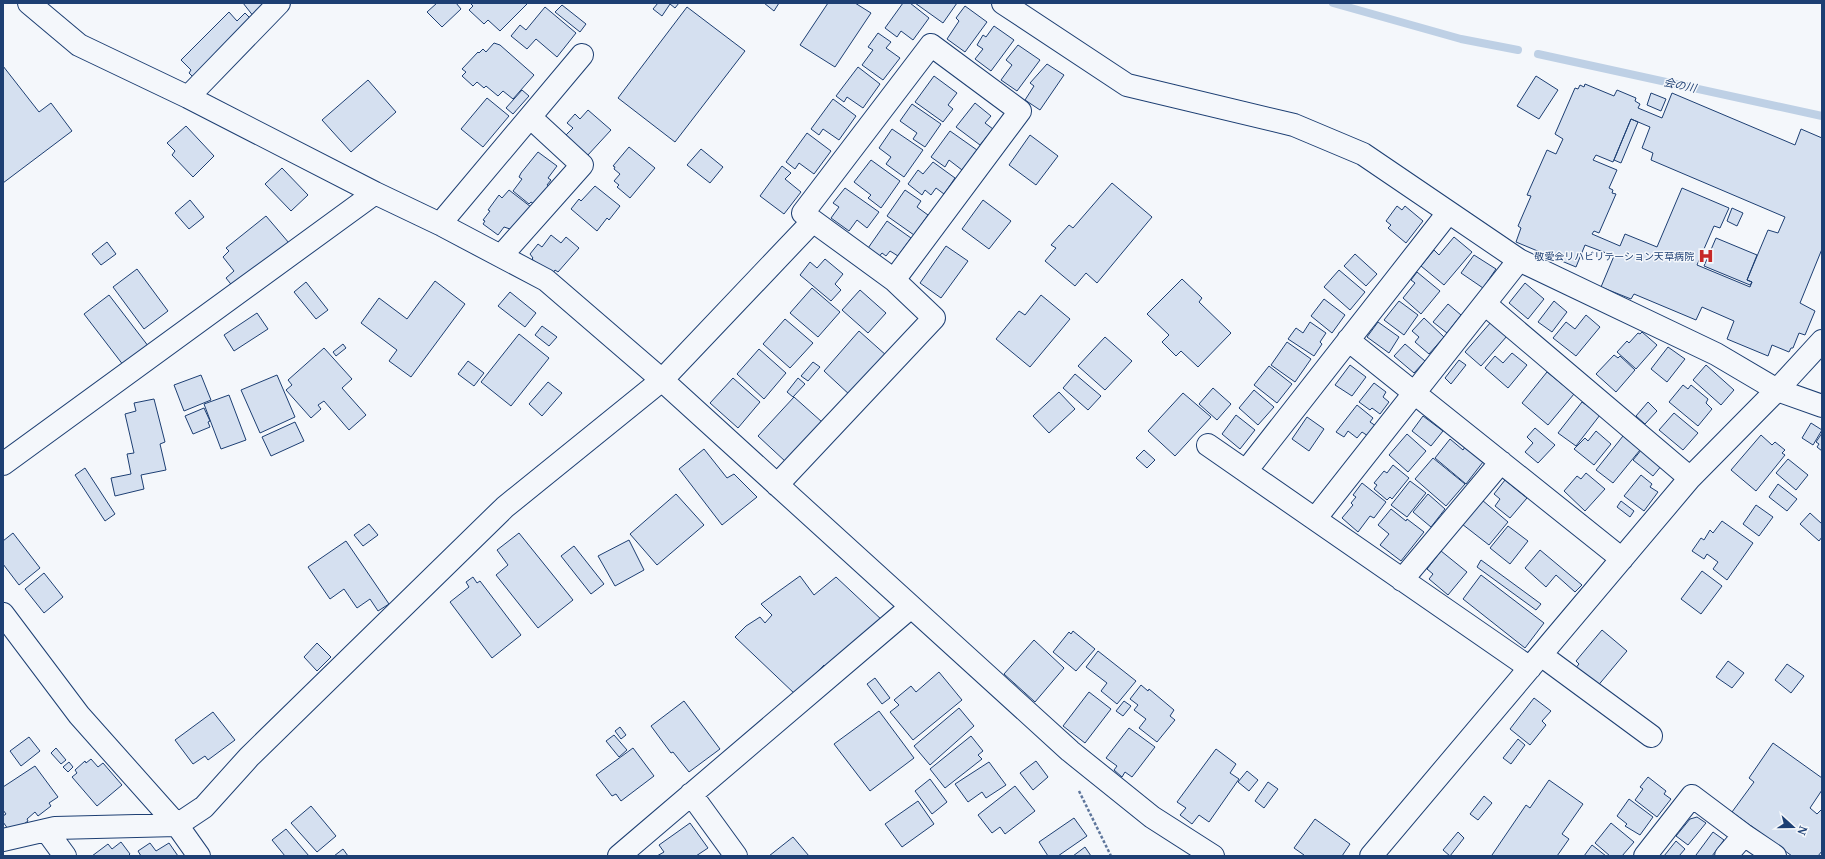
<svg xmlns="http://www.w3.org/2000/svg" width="1825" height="859" viewBox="0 0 1825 859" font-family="'Noto Serif','Noto Sans JP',serif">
<rect width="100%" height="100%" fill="#f4f7fb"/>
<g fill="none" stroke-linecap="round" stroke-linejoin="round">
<!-- stream -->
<path stroke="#bed0e5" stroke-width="8" d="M1333 3 1461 39 1518 50
M1538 54 1822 116"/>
</g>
<!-- building -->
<path fill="#d5e0f0" stroke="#1d3f73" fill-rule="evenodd" d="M243 3H272L254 17Z
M437 3H456L461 9 442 27 427 12Z
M470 3H528L500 31 488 20 484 24 469 10 473 6Z
M658 3H679L675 8 670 4 662 16 653 9Z
M764 3H779L774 11Z
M828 3H855L871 13 835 67 800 45Z
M903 3H910L929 18 913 40 901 31 897 37 885 28Z
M915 3H957L943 23Z
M562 5 586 24 580 32 555 12Z
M965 6 987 22 965 52 947 39 959 21 956 18Z
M545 7 576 33 557 57 536 39 527 49 511 36 520 25 526 30Z
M687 7 745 51 675 142 618 98Z
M229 12 237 21 245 13 255 23 197 81 189 73 191 70 181 60Z
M994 26 1014 40 991 71 975 59 983 49 977 45 983 35 986 37Z
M878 33 891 42 886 48 900 58 883 80 862 65 873 50 868 47Z
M494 43 500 45 534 75 513 99 503 91 498 96 486 86 484 88 477 82 473 86 462 76 466 72 462 69 478 52 479 53 483 49 486 52Z
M1018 45 1040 60 1017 91 1001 80 1012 65 1006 60Z
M1047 64 1064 75 1040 110 1025 100 1034 86 1030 83Z
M3 66 39 112 51 103 72 131 3 183Z
M858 67 880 84 863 108 847 97 844 102 836 96Z
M934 76 957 93 948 105 953 109 943 122 915 102Z
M1536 76 1558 90 1539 119 1517 106Z
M368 80 396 112 351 152 322 120Z
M1585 84 1614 96 1617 90 1636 98 1635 101 1640 104 1638 108 1662 118 1672 93 1795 145 1801 129 1822 138V249L1800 303 1815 311 1805 335 1799 333 1793 348H1791L1789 352 1772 345 1768 356 1727 339 1734 321 1702 307 1696 320 1634 294 1631 299 1601 287 1614 256 1585 245 1576 267 1516 242 1521 228 1518 226 1531 196 1527 195 1547 150 1556 154 1563 139 1555 134 1575 88 1578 89 1580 85 1584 87ZM1631 119 1650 127 1642 148 1653 153 1651 160 1785 217 1778 233 1768 230 1747 280 1752 282 1750 287 1697 265 1714 226 1720 228 1729 208 1682 188 1657 247 1625 234 1620 246 1592 234 1594 231 1599 233 1616 194 1612 193 1613 190 1609 188 1617 170 1593 160 1596 155 1613 162Z
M522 90 529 96 513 114 506 108Z
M1651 93 1666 99 1661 111 1647 105Z
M487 98 509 116 483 147 461 129Z
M833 99 856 116 839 140 823 129 819 135 811 129Z
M975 103 991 116 985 123 993 129 980 145 956 127Z
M912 104 941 124 925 147 913 139 917 133 900 121Z
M588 110 611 130 587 156 565 136 573 128 567 123 575 114 580 119Z
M1631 119 1638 122 1621 163 1614 160Z
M186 126 214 156 193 177 172 155 175 151 167 143Z
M892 129 923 150 904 177 886 164 891 157 879 148Z
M950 131 977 150 962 170 949 160 945 167 931 157Z
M807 133 831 151 814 174 799 163 795 169 786 162Z
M1030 135 1058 156 1036 185 1009 165Z
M629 147 655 168 630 198 617 187 619 185 614 181 620 174 614 169 615 167 613 166Z
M701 149 723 167 710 183 687 165Z
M538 152 557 166 548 178 551 180 547 185 549 186 534 204 531 202 529 204 513 191 522 179 519 177 521 173Z
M871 160 900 181 881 208 868 198 871 195 854 182Z
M933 162 955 178 944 194 936 188 931 195 925 190 922 195 908 184 918 170 923 174Z
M782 166 791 173 785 179 801 192 784 214 760 196Z
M282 168 308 195 291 211 265 184Z
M1112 183 1152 217 1097 283 1086 273 1075 286 1045 261 1056 248 1051 245 1069 225 1073 228Z
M595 186 620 206 609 220 607 218 597 231 571 209 579 199 581 201Z
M845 188 879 212 867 228 857 220 849 231 831 218 839 207 833 203Z
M509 190 531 207 513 230 504 227 498 235 483 224 485 221 483 220 490 211 488 210 499 195 502 198Z
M905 190 921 201 917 207 928 215 914 235 887 216Z
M190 200 204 217 189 229 175 213Z
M983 200 1011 221 989 249 962 229Z
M1397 206 1402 210 1405 206 1423 221 1406 243 1388 228 1391 225 1386 221Z
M1732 208 1743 213 1737 226 1727 221Z
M266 216 289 243 234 288 226 278 234 271 223 257 229 251 226 248Z
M887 221 911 238 898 256 890 251 886 256 882 253 877 259 866 251Z
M551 235 561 243 566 237 579 248 558 272 555 270 551 276 532 259 533 258 530 254 538 244 542 247Z
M1454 237 1472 252 1444 285 1421 266 1434 250 1439 255Z
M1716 238 1757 255 1747 280 1752 282 1750 285 1704 266Z
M107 242 116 254 101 265 92 254Z
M946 246 968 261 941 298 920 283Z
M1355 254 1377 274 1366 286 1344 266Z
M1474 255 1496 269 1483 288 1461 273Z
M825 259 843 274 835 284 841 290 831 301 800 275 810 262 817 268Z
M137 269 168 311 144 329 113 287Z
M1339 270 1365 292 1350 310 1324 287Z
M1417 272 1440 291 1421 314 1403 298 1415 283 1411 280Z
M1182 279 1202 298 1199 302 1231 333 1198 367 1181 351 1176 356 1162 342 1169 335 1147 314Z
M435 281 465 304 411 377 389 361 397 350 361 323 379 298 407 319Z
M306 282 328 310 316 319 294 292Z
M1525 283 1544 299 1528 319 1509 303Z
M812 288 840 312 818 337 790 313Z
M860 290 886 313 868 333 842 310Z
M510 292 536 313 525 327 498 306Z
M109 295 152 351 127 370 84 314Z
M1041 295 1070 319 1030 367 996 339 1019 311 1025 315Z
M1324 299 1345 315 1332 333 1311 316Z
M1399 301 1418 315 1404 335 1384 320Z
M1554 301 1567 312 1552 332 1538 322Z
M1448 304 1461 315 1447 333 1433 322Z
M257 313 268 329 234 351 224 335Z
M1586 315 1600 327 1576 356 1553 338 1566 322 1575 329Z
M1424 318 1444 337 1429 354 1415 342 1419 337 1412 331Z
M785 319 813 343 790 368 763 344Z
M1310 322 1326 333 1320 342 1322 344 1314 356 1288 339 1296 328 1303 333Z
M1378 322 1399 337 1389 353 1367 337Z
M1491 322 1507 336 1481 366 1465 352Z
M542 326 557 337 549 346 535 335Z
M859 331 887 356 851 396 824 371Z
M1642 332 1657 345 1636 369 1617 352 1627 341 1629 343 1638 333 1640 334Z
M519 334 549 358 511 406 481 382Z
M1105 337 1132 361 1105 390 1078 366Z
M1287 342 1311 359 1295 382 1271 365Z
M343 344 346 348 336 356 333 352Z
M1405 344 1425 361 1414 373 1394 356Z
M1668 347 1685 359 1667 382 1651 369Z
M324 348 352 379 342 388 366 415 349 430 324 401 318 405 321 409 311 418 286 390 292 385 288 380Z
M759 349 786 373 764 399 737 374Z
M1512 353 1527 365 1508 388 1485 368 1495 356 1503 363Z
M1614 355 1618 358 1620 356 1635 370 1616 392 1596 374Z
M1459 360 1466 365 1451 384 1445 378Z
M468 361 484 373 474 386 458 374Z
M813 362 820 367 808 381 801 376Z
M1350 365 1366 377 1352 396 1335 385Z
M1706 365 1734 390 1721 405 1693 380Z
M1269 366 1292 384 1277 403 1254 385Z
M1547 372 1574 394 1548 425 1522 403Z
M1075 374 1101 396 1088 410 1063 388Z
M201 375 211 400 184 411 174 385Z
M277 375 295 417 260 433 241 390Z
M733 378 760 402 738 428 710 403Z
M798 378 805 384 793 397 787 392Z
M548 382 562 393 542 416 529 404Z
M1374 383 1386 392 1383 397 1389 402 1380 414 1372 408 1370 410 1359 402Z
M1683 385 1688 389 1691 385 1708 399 1706 403 1712 409 1698 426 1669 402Z
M1213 388 1231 404 1217 420 1199 404Z
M1254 390 1274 407 1258 425 1239 408Z
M1059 392 1075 409 1049 433 1033 416Z
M1183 393 1211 417 1175 456 1148 431Z
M229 395 246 440 221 449 204 404Z
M794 397 822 422 786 462 758 436Z
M154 399 165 442 160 444 166 470 141 475 144 489 115 496 111 478 131 474 127 454 134 453 125 414 136 411 134 403Z
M1582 402 1600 415 1576 446 1558 433Z
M1648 402 1657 411 1645 424 1636 416Z
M1357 405 1373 418 1370 422 1376 426 1368 436 1362 432 1357 438 1348 431 1344 437 1336 432Z
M204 408 210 421 208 422 210 427 193 434 185 416Z
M1674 413 1698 433 1683 450 1659 430Z
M1236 415 1255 430 1240 449 1222 434Z
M1423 416 1443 431 1431 446 1412 431Z
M1307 417 1324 429 1309 451 1292 439Z
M295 422 304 441 271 456 262 437Z
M1811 423 1822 430 1813 445 1802 438Z
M1535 428 1555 445 1538 463 1525 452 1533 443 1527 437Z
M1596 431 1611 444 1594 465 1574 449 1585 438 1588 441Z
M1822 433V451L1817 447 1819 444 1816 442Z
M1407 434 1426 451 1408 472 1389 455Z
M1761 435 1772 445 1775 442 1785 450 1782 453 1785 455 1756 491 1731 470Z
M1623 436 1640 450 1613 483 1596 470Z
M1450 439 1463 450 1465 447 1483 462 1466 484 1435 458Z
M704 449 727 478 734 474 757 497 722 525 679 469Z
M1642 449 1662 465 1653 476 1633 460Z
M1144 450 1155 460 1147 468 1136 458Z
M1433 458 1465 484 1446 506 1415 479Z
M1788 459 1808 475 1796 490 1776 473Z
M1393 465 1409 478 1392 499 1390 497 1387 500 1374 489 1377 485 1374 483 1384 471 1387 473Z
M85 468 115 514 105 521 75 475Z
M1586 473 1605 489 1585 511 1564 491 1577 476 1581 479Z
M1641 475 1652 484 1650 487 1658 492 1644 511 1624 496Z
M1505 480 1527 498 1510 518 1495 506 1500 499 1494 494Z
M1410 481 1426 493 1407 517 1391 505Z
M1362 483 1386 502 1374 518 1370 516 1358 532 1342 518 1353 505 1351 503 1356 497 1353 495Z
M1778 484 1797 499 1787 511 1769 497Z
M676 494 704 525 657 565 630 534Z
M1428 494 1445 509 1431 527 1413 512Z
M1482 500 1508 522 1489 545 1462 524Z
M1621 501 1634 511 1630 517 1617 507Z
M1756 505 1773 517 1759 536 1743 524Z
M1391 509 1406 521 1407 519 1424 532 1401 561 1380 545 1389 534 1378 525Z
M1810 513 1822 524V537L1819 541 1800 524Z
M1722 521 1753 543 1727 580 1713 569 1718 562 1707 554 1704 559 1692 551 1701 538 1704 540 1710 530 1713 533Z
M369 524 378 535 363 546 354 535Z
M1508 526 1528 541 1510 564 1490 548Z
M13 533 40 568 19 585 3 564V541Z
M519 533 573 600 538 628 496 575 508 565 497 550Z
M629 540 644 570 615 586 598 556Z
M346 541 389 604 378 611 370 599 357 608 344 589 330 599 308 567Z
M574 546 604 584 591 594 561 556Z
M1540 550 1582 585 1575 592 1556 575 1546 587 1525 568Z
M1441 551 1467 572 1448 595 1429 579 1433 574 1427 569Z
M1481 560 1541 604 1536 610 1477 567Z
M1702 571 1722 586 1701 614 1681 599Z
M44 573 63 597 44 613 25 589Z
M1481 575 1544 623 1525 648 1463 599Z
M800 576 814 595 836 577 883 621 829 670 824 665 796 695 735 637 746 626 760 617 765 623 772 615 761 604Z
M473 577 477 583 480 581 521 635 492 658 450 602 469 587 466 582Z
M1602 630 1627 651 1596 688 1574 670 1579 664 1576 661Z
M1073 631 1095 649 1076 671 1053 652 1069 632 1071 634Z
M1034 640 1064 668 1035 702 1004 674Z
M317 643 331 657 317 671 304 657Z
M1098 651 1136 681 1117 704 1101 691 1107 683 1086 667Z
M1728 661 1744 673 1732 688 1716 677Z
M1787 664 1804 676 1791 693 1775 680Z
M939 672 962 700 913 740 890 712 899 705 894 700 911 686 916 692Z
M875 678 890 698 882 704 867 684Z
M1141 685 1148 691 1149 689 1174 710 1170 716 1175 720 1157 742 1139 728 1146 719 1134 710 1138 705 1130 699Z
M1089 692 1111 709 1085 743 1063 726Z
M1534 698 1551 711 1542 721 1546 725 1530 745 1510 729Z
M684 701 720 749 689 772 673 752 671 753 651 726Z
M1124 701 1131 706 1123 716 1116 711Z
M959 708 974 726 930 765 914 746Z
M879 711 914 758 870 791 834 744Z
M213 712 235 740 208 760 205 756 193 764 175 740Z
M620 727 626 735 621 739 615 731Z
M1129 728 1155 747 1132 777 1125 772 1122 777 1114 770 1117 766 1106 758Z
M614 735 627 750 619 757 606 741Z
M971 736 983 751 978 755 982 759 945 788 930 769Z
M29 737 40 751 21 766 10 751Z
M1518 739 1525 745 1511 764 1503 758Z
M1773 743 1822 778V790L1810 808 1817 814 1822 809V851L1818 856H1792L1732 812 1754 782 1749 778Z
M56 748 66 760 61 764 51 753Z
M633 748 654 776 621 801 616 794 612 796 596 775Z
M1216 749 1236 764 1230 773 1239 779 1209 822 1199 815 1192 824 1180 815 1186 808 1177 802Z
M91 759 98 767 103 763 122 785 97 806 72 777 77 773 75 770 85 761 86 763Z
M1036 761 1048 777 1033 790 1020 773Z
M69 762 73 767 68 772 63 767Z
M989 762 1006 785 986 798 982 792 968 802 955 784Z
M35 766 58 797 49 803 51 806 38 816 35 812 27 819 28 821 11 833 3 822V816L6 814 3 810V787Z
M1247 771 1258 780 1249 791 1238 782Z
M1648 777 1666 791 1664 794 1671 799 1657 817 1635 800 1643 789 1640 787Z
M930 779 947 802 932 814 915 791Z
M1549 780 1583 804 1562 834 1569 839 1557 856H1494L1492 855 1526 805 1530 808Z
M1268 782 1278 789 1264 808 1255 801Z
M1015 786 1035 811 1005 834 1000 827 992 833 978 815Z
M1484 796 1492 803 1478 820 1470 814Z
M1629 799 1653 817 1640 835 1625 826 1627 824 1617 816Z
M918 801 934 824 902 847 885 824Z
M311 806 336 836 317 852 291 823Z
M1697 817 1706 823 1688 845 1676 836 1690 819Z
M1074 818 1087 836 1058 856H1048L1039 842Z
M1315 819 1350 844 1342 856H1303L1304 855 1294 848Z
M690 823 708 848 696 856H657L664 852 659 845Z
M1611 823 1634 842 1622 856H1610L1595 843Z
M286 829 309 856H285L272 840Z
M1458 832 1464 838 1450 856 1443 850Z
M1713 832 1724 840 1712 856H1698L1696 855Z
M793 837 809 856H769Z
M1676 841 1685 849 1679 856H1664Z
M121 842 130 854 128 856H92L108 844 112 849Z
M150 843 156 851 169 843 178 856H141L138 851Z
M1592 845 1606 856H1584Z
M1085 847 1091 856H1073Z
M343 849 348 856H334Z"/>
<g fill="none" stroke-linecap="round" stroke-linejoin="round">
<defs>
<path id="minor" d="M29 3 79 45 188 97 375 193 440 224 546 280 662 380 1070 751 1152 817 1213 856
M1003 3 1127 85 1294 125 1363 154 1519 260 1716 354 1777 390 1822 406
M188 97 279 3
M440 224 582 55
M501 256 582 165 530 117
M1485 304 1690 478
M1348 340 1622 559
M1208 445 1530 668
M3 464 375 193
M1246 471 1448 213
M777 485 934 318 894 280 813 221
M1315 519 1519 260
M1402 580 1501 462
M3 614 79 715 177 825 199 856
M1541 655 1651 736
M691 794 736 856
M46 830 65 856
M3 840 55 828 177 825 204 807 249 757 505 507 662 380 813 221 803 213 931 45 1020 111 894 280
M619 856 911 607
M1371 856 1690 478 1777 390 1822 341
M1645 856 1692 796 1744 835
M1726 856 1744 835 1775 856"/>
</defs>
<!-- minor casing -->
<use href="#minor" stroke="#1d3f73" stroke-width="24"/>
<!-- path -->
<path stroke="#5e769c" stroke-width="2.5" stroke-dasharray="3 2" stroke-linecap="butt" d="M1079 791 1111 856"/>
<!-- minor -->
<use href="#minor" stroke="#f4f7fb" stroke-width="22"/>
</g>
<!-- icons -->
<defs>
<symbol id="hospital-bare" viewBox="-9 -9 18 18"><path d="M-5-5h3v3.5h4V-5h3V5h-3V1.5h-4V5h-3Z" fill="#c62828" stroke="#f4f7fb" stroke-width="2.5" paint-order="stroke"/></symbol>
</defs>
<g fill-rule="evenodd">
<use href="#hospital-bare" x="1695" y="245" width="22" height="22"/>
</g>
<g text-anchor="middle" stroke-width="3" stroke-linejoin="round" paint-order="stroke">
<!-- poi labels -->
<g font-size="10" fill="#1d3f73" stroke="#f4f7fb" text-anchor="end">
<text x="1694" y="260">敬愛会リハビリテーション天草病院</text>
</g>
<!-- water labels -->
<g font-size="11" font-style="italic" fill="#1d3f73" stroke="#f4f7fb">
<text transform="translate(1680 85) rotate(12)" y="4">会の川</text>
</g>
</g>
<!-- border -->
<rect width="1825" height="859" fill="none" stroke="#1d3f73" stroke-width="8"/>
<!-- north arrow -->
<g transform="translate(1793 827) rotate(111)" stroke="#f4f7fb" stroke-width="3" paint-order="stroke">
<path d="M0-3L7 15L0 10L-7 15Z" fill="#1d3f73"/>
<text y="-6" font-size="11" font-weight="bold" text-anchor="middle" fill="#1d3f73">N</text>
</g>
</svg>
